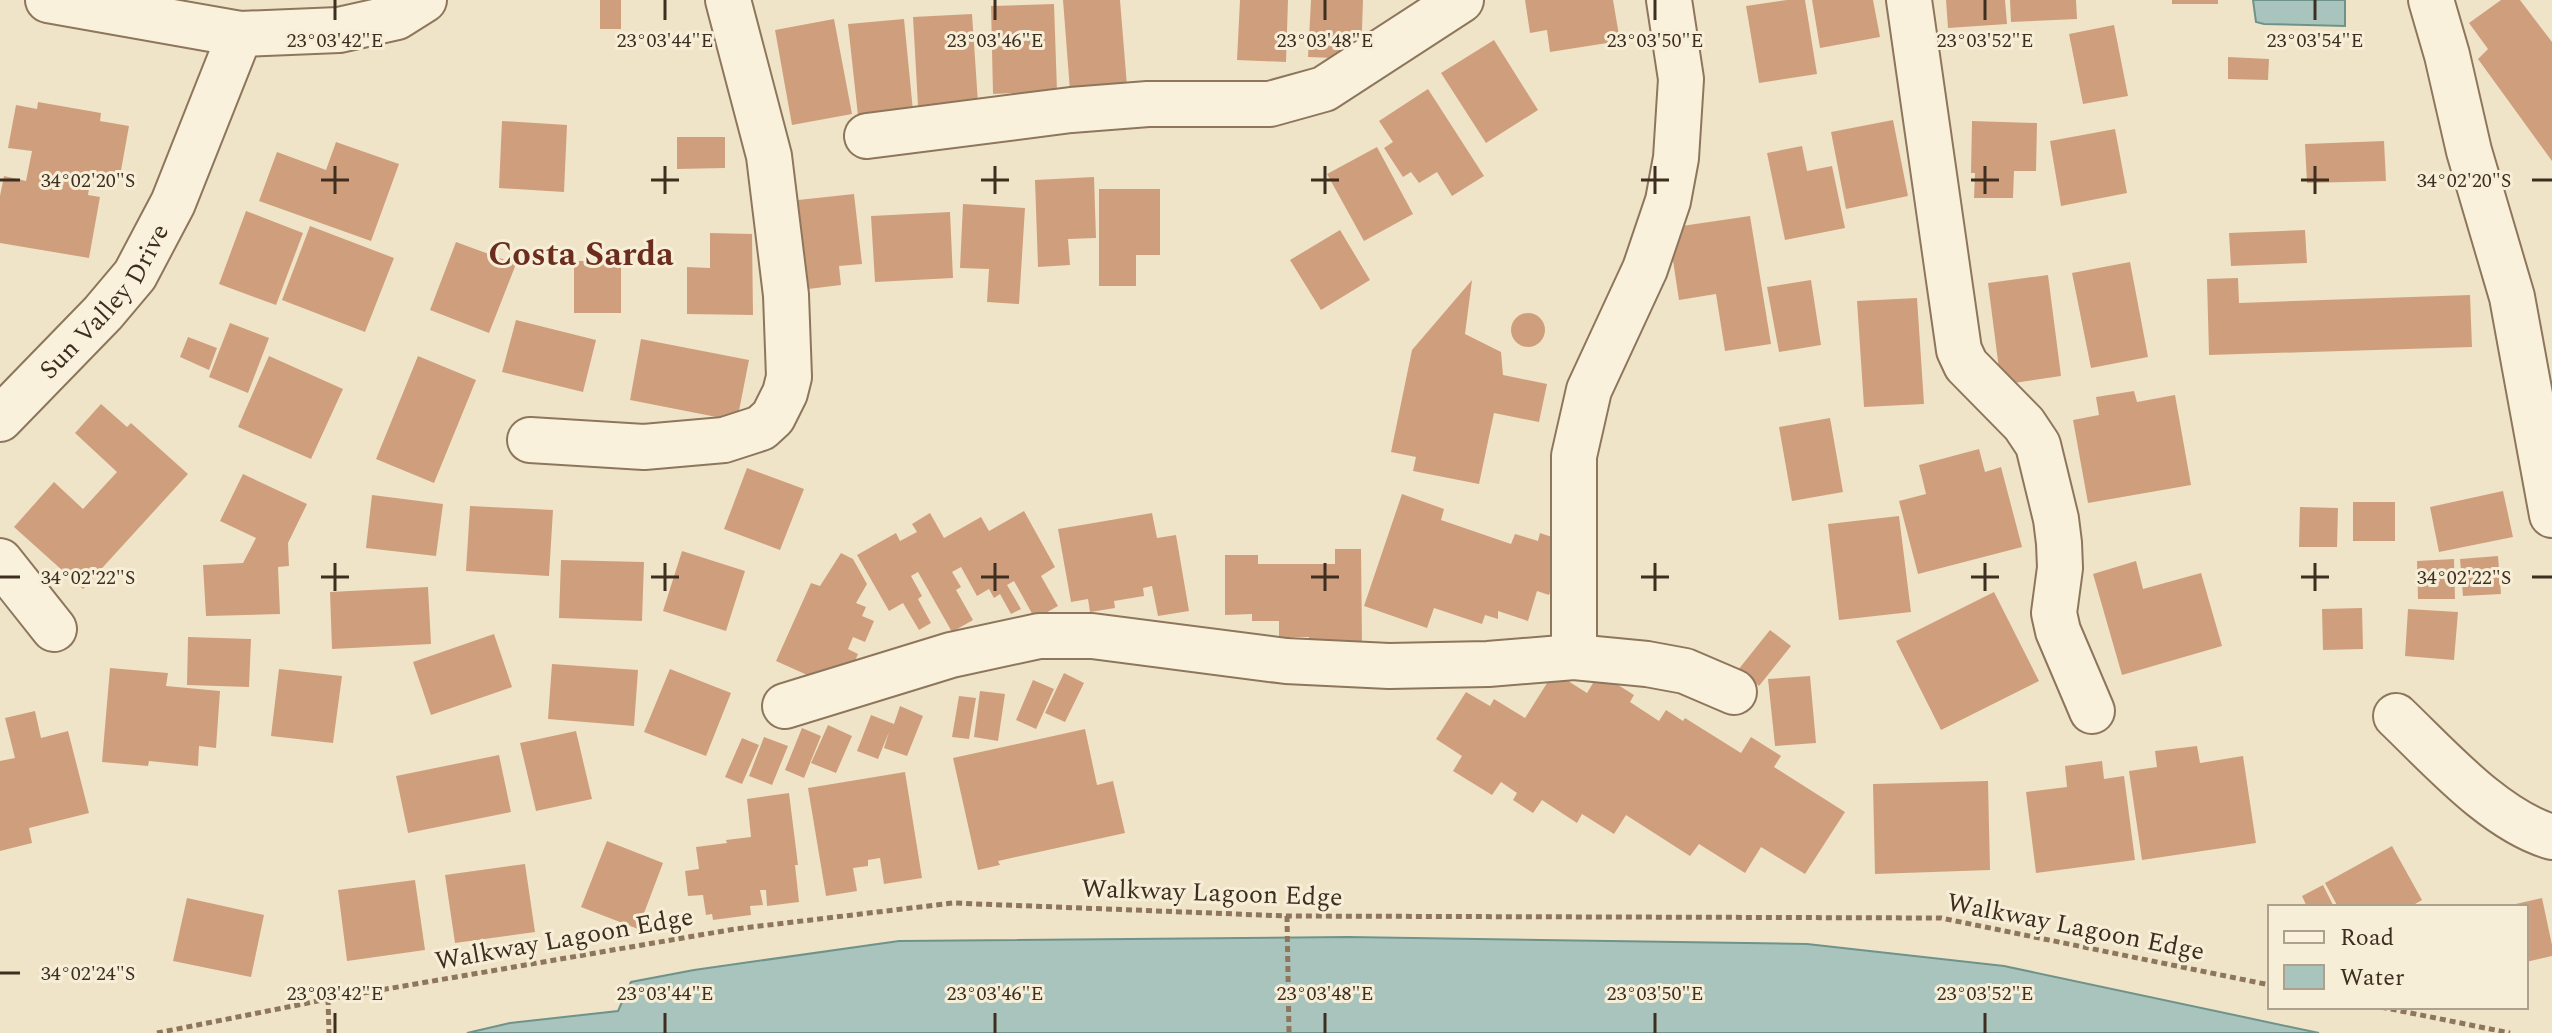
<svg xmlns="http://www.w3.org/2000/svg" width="2552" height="1033" viewBox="0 0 2552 1033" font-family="Spectral,serif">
<rect width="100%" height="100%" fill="#f0e4c8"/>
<!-- water -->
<path fill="#a9c4bc" stroke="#6f938a" stroke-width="2" d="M2253 0H2345V26L2264 24 2256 22Z
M1348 937 1807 944 2004 966 2319 1033H467L510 1023 618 1011 631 982 694 970 899 941Z"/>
<!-- building -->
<path fill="#cf9f7d" d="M600 0H621V29H600Z
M1063 0H1120L1127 86 1070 91Z
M1240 0H1288L1286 62 1237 60Z
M1311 0H1363L1361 59 1308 57Z
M1525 0H1613L1620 41 1550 52 1547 30 1530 33Z
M1787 0H1805L1817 74 1759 83 1746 6Z
M1812 0H1873L1880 37 1820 48Z
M1946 0H2005L2007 24 1948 28Z
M2010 0H2076L2077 19 2011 22Z
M2172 0H2218V4H2172Z
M2501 0H2520L2552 42V161L2478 59 2488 49 2469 23Z
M1054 4 1057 91 993 94 991 6Z
M972 14 978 103 918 106 913 17Z
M834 19 852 114 792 125 775 30Z
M904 19 913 111 858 116 848 24Z
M2114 25 2128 96 2083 104 2069 34Z
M1494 40 1538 110 1486 143 1441 73Z
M2228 57 2269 59 2268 80 2228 79Z
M1428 89 1484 176 1452 196 1437 172 1419 183 1411 172 1403 177 1384 148 1393 142 1379 121Z
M38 102 101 113 100 121 129 126 120 176 92 171 88 195 100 197 89 258 0 243V196L4 176 26 181 32 151 8 148 16 105 37 109Z
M1893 120 1908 196 1846 209 1831 132Z
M502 121 567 125 564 192 499 188Z
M1972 121 2037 123 2036 171H2014L2013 198H1974L1975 173H1971Z
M2115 129 2127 193 2061 206 2050 141Z
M677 137H725V168L677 169Z
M2384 141 2386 181 2307 183 2305 144Z
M336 142 399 164 371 241 259 201 277 152 326 170Z
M1802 146 1807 171 1832 166 1845 228 1785 240 1767 153Z
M1377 147 1413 214 1364 241 1327 174Z
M1094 177 1096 238 1068 239 1070 265 1038 267 1035 180Z
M1099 189H1160V255H1136V286H1099Z
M854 194 862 264 839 266 841 285 808 289 798 200Z
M963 204 1025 208 1019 304 987 302 989 269 960 268Z
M246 211 303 233 276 305 219 284Z
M950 212 953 278 875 282 871 216Z
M1750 216 1771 344 1725 351 1716 294 1679 300 1668 228Z
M310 226 394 258 365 332 282 300Z
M1340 230 1370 280 1321 310 1290 260Z
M2305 230 2307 263 2231 266 2229 233Z
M710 233 752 234 753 315 687 314V267L710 268Z
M456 242 516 264 489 333 430 310Z
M574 261H621V313H574Z
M2130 262 2148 357 2091 368 2072 273Z
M2048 275 2061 376 2001 385 1988 283Z
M2238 278 2239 303 2470 295 2472 347 2209 355 2207 279Z
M1472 280 1465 334 1501 352 1503 375 1547 384 1539 422 1494 413 1479 484 1413 471 1416 457 1391 452 1412 350Z
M1811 280 1821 345 1779 352 1767 287Z
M1917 298 1924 404 1864 407 1857 301Z
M1511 330a17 17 0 1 1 34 0a17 17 0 1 1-34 0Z
M516 320 596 340 583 392 502 372Z
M230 323 269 338 248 393 209 377Z
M188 337 217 348 209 370 180 357Z
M641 339 749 360 737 421 630 400Z
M269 356 343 389 311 459 238 427Z
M418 356 476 380 434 483 376 459Z
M2134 391 2137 402 2175 395 2191 485 2088 503 2073 420 2099 415 2096 397Z
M101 404 127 427 131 423 188 474 83 589 14 527 54 482 83 509 117 472 75 433Z
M1830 418 1843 492 1792 501 1779 427Z
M1979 449 1985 472 2001 467 2022 547 1918 574 1899 501 1926 494 1919 465Z
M747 468 804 489 780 550 724 529Z
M243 474 307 504 288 543 289 566 278 567 280 614 206 616 203 565 243 563 256 538 220 521Z
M2503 491 2513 537 2439 552 2430 507Z
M1402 494 1444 509 1441 520 1511 544 1515 534 1538 541 1540 533 1567 542 1549 595 1537 591 1528 621 1498 611V619L1485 615 1482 624 1434 608 1427 628 1364 606Z
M372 495 443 504 436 556 366 548Z
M2353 502H2395V541H2353Z
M470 506 553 510 549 576 466 571Z
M2300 507 2338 508 2337 547H2299Z
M1024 511 1055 567 1041 576 1058 606 1035 619 1014 581 1007 585 1021 609 1011 614 1000 594 994 598 989 589 977 596 961 567 952 572 961 587 956 590 973 620 952 632 918 572 911 576 922 596 918 599 931 623 919 630 903 603 889 611 857 555 896 533 900 541 917 532 912 524 930 513 944 538 981 517 989 531Z
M1152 513 1157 538 1176 535 1189 611 1158 616 1152 586 1143 588 1144 596 1114 601 1115 608 1090 612 1088 599 1071 602 1058 529Z
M1899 516 1911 612 1839 620 1828 524Z
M1335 549H1361L1362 644H1309V637H1279V621H1252V614L1225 615V555H1258V564H1335Z
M682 551 745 571 726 631 663 611Z
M841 553 853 559 867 584 856 603 866 607 862 616 874 621 865 642 853 637 848 649 858 654 848 677 834 687 776 661 811 583 820 586Z
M2498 556 2501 594 2463 596 2460 559Z
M2454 559 2455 599H2418L2417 561Z
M561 560 644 562 642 621 559 618Z
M2136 561 2143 589 2201 573 2222 646 2122 675 2093 574Z
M428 587 431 644 332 649 330 592Z
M1994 592 2039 681 1941 730 1896 641Z
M2362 608 2363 649 2323 650 2322 609Z
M2408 609 2458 612 2454 660 2405 656Z
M1770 630 1791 646 1759 686 1738 670Z
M494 634 512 687 431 715 413 662Z
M188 637 251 639 249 687 187 685Z
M552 664 638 670 634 726 548 719Z
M110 668 168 673 166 686 220 691 216 748 199 746 198 766 149 761 148 766 102 762Z
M279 669 342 676 333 743 271 736Z
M670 669 731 693 706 756 644 732Z
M1554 672 1587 693 1599 673 1634 695 1630 702 1659 721 1666 710 1683 721 1685 718 1741 753 1751 737 1781 756 1774 767 1845 812 1805 874 1761 847 1745 873 1699 844 1690 856 1626 815 1614 834 1582 814 1577 823 1542 800 1533 813 1513 800 1517 793 1501 782 1492 795 1453 771 1462 756 1436 739 1466 692 1490 706 1494 699 1525 718Z
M1064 673 1084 683 1065 722 1045 713Z
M1810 676 1816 743 1775 746 1768 679Z
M1033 680 1054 689 1036 729 1016 720Z
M980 691 1005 694 998 741 974 737Z
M959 696 976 698 969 739 952 737Z
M900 706 923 716 907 756 884 748 889 732 878 759 857 751 871 715 894 724Z
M35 711 41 738 68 731 89 813 29 828 32 843 0 851V761L15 758 5 718Z
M828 725 852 736 836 773 811 763Z
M802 728 821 736 804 778 785 770Z
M1085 729 1097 785 1113 781 1125 833 998 861 1000 865 978 870 953 758Z
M576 731 592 799 536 811 520 743Z
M764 737 788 746 772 785 749 776Z
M742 738 759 745 742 784 725 777Z
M2197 746 2200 763 2243 756 2256 843 2142 860 2129 771 2157 767 2155 751Z
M499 755 511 812 408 833 396 776Z
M2102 761 2104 779 2124 776 2135 860 2036 873 2026 792 2067 787 2065 766Z
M905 772 922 878 884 884 880 858 868 860V866L853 868 857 891 826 896 808 788Z
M1988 781 1990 870 1875 874 1873 784Z
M789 793 798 865H795L799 902 767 906 766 890H760L763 905 750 906 751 915 713 920 712 914 706 915 703 895 688 896 685 871 699 869 696 847 727 843 726 840 751 837 747 799Z
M607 841 663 863 638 929 581 907Z
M2392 846 2422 900 2410 907H2338L2325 883Z
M525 864 535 932 455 943 445 875Z
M415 880 425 950 347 961 338 890Z
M2323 885 2334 907H2307L2302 896Z
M187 898 264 915 251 977 173 961Z
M2542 898 2552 945V956L2526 962V907L2507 906Z"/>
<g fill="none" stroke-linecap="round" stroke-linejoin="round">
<defs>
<g id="minor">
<path d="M48 0 240 34 339 30 397 17 424 0"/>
<path d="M1909 0 1959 350 1966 365 2024 424 2038 445 2056 519 2059 543 2060 568 2054 613 2058 631 2092 711"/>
<path d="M2431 0 2447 55 2469 151 2512 297 2552 515"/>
<path d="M867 136 1071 110 1148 104H1270L1324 89 1461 0"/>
<path id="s1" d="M0 419 103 313 135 275 173 203 240 34"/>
<path d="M530 440 644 447 724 440 761 428 773 417 785 393 789 377 786 295 769 156 728 0"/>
<path d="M0 561 54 629"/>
<path d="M1574 657V456L1589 390 1645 269 1668 201 1676 158 1681 79 1669 0"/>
<path d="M785 706 951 655 1039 636H1092L1286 661 1389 666 1488 664 1574 657 1647 664 1685 671 1734 692"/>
<path d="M2396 716C2439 757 2494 820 2552 837"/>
</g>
</defs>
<!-- minor casing -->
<use href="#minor" stroke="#8d765c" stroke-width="48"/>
<!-- path -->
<path stroke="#8d765c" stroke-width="5" stroke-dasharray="6 4" stroke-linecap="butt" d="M1287 916 1289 1033
M328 999 329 1033
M2381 1007 2510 1033
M157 1033 328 999 735 929 953 903 1287 916 1941 918 2270 985"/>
<!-- minor -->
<use href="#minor" stroke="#faf1dc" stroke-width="44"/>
</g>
<!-- ticks -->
<path fill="none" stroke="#3d2e20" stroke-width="3" d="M335 0V20M665 0V20M995 0V20M1325 0V20M1655 0V20M1985 0V20M2315 0V20M335 166V194M665 166V194M995 166V194M1325 166V194M1655 166V194M1985 166V194M2315 166V194M0 180H20M321 180H349M651 180H679M981 180H1009M1311 180H1339M1641 180H1669M1971 180H1999M2301 180H2329M2532 180H2552M335 563V591M665 563V591M995 563V591M1325 563V591M1655 563V591M1985 563V591M2315 563V591M0 577H20M321 577H349M651 577H679M981 577H1009M1311 577H1339M1641 577H1669M1971 577H1999M2301 577H2329M2532 577H2552M0 973H20M335 1013V1033M665 1013V1033M995 1013V1033M1325 1013V1033M1655 1013V1033M1985 1013V1033"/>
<g text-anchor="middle" stroke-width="6" stroke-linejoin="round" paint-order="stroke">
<!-- street labels -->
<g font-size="26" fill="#3d2e20" stroke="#f7eed8">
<text dy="9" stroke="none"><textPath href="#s1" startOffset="158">Sun Valley Drive</textPath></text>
<text transform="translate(1212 892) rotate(2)" y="9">Walkway Lagoon Edge</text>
<text transform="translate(2076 926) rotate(11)" y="9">Walkway Lagoon Edge</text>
<text transform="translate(564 938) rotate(-10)" y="9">Walkway Lagoon Edge</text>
</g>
<!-- district labels -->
<g font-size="34" font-weight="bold" fill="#6b2e1e" stroke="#f7eed8">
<text x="581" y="265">Costa Sarda</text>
</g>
</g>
<g font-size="20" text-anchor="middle" fill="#3d2e20" stroke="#f7eed8" stroke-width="6" stroke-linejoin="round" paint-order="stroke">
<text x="335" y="47">23°03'42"E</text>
<text x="665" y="47">23°03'44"E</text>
<text x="995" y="47">23°03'46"E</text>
<text x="1325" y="47">23°03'48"E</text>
<text x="1655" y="47">23°03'50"E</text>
<text x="1985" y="47">23°03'52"E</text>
<text x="2315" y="47">23°03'54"E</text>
<text x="88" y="187">34°02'20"S</text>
<text x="2464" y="187">34°02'20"S</text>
<text x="88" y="584">34°02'22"S</text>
<text x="2464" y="584">34°02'22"S</text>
<text x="88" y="980">34°02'24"S</text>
<text x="335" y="1000">23°03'42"E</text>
<text x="665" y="1000">23°03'44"E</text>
<text x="995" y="1000">23°03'46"E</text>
<text x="1325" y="1000">23°03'48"E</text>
<text x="1655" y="1000">23°03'50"E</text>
<text x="1985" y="1000">23°03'52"E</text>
</g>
<!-- legend -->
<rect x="2268" y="905" width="260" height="104" fill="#f7eed8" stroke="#ada18e" stroke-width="2"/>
<rect x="2284" y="931" width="40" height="12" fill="#faf1dc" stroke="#ada18e" stroke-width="2"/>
<text x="2340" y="945" font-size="24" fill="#3d2e20">Road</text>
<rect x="2284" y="965" width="40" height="24" fill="#a9c4bc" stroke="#ada18e" stroke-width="2"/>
<text x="2340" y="985" font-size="24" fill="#3d2e20">Water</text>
</svg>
